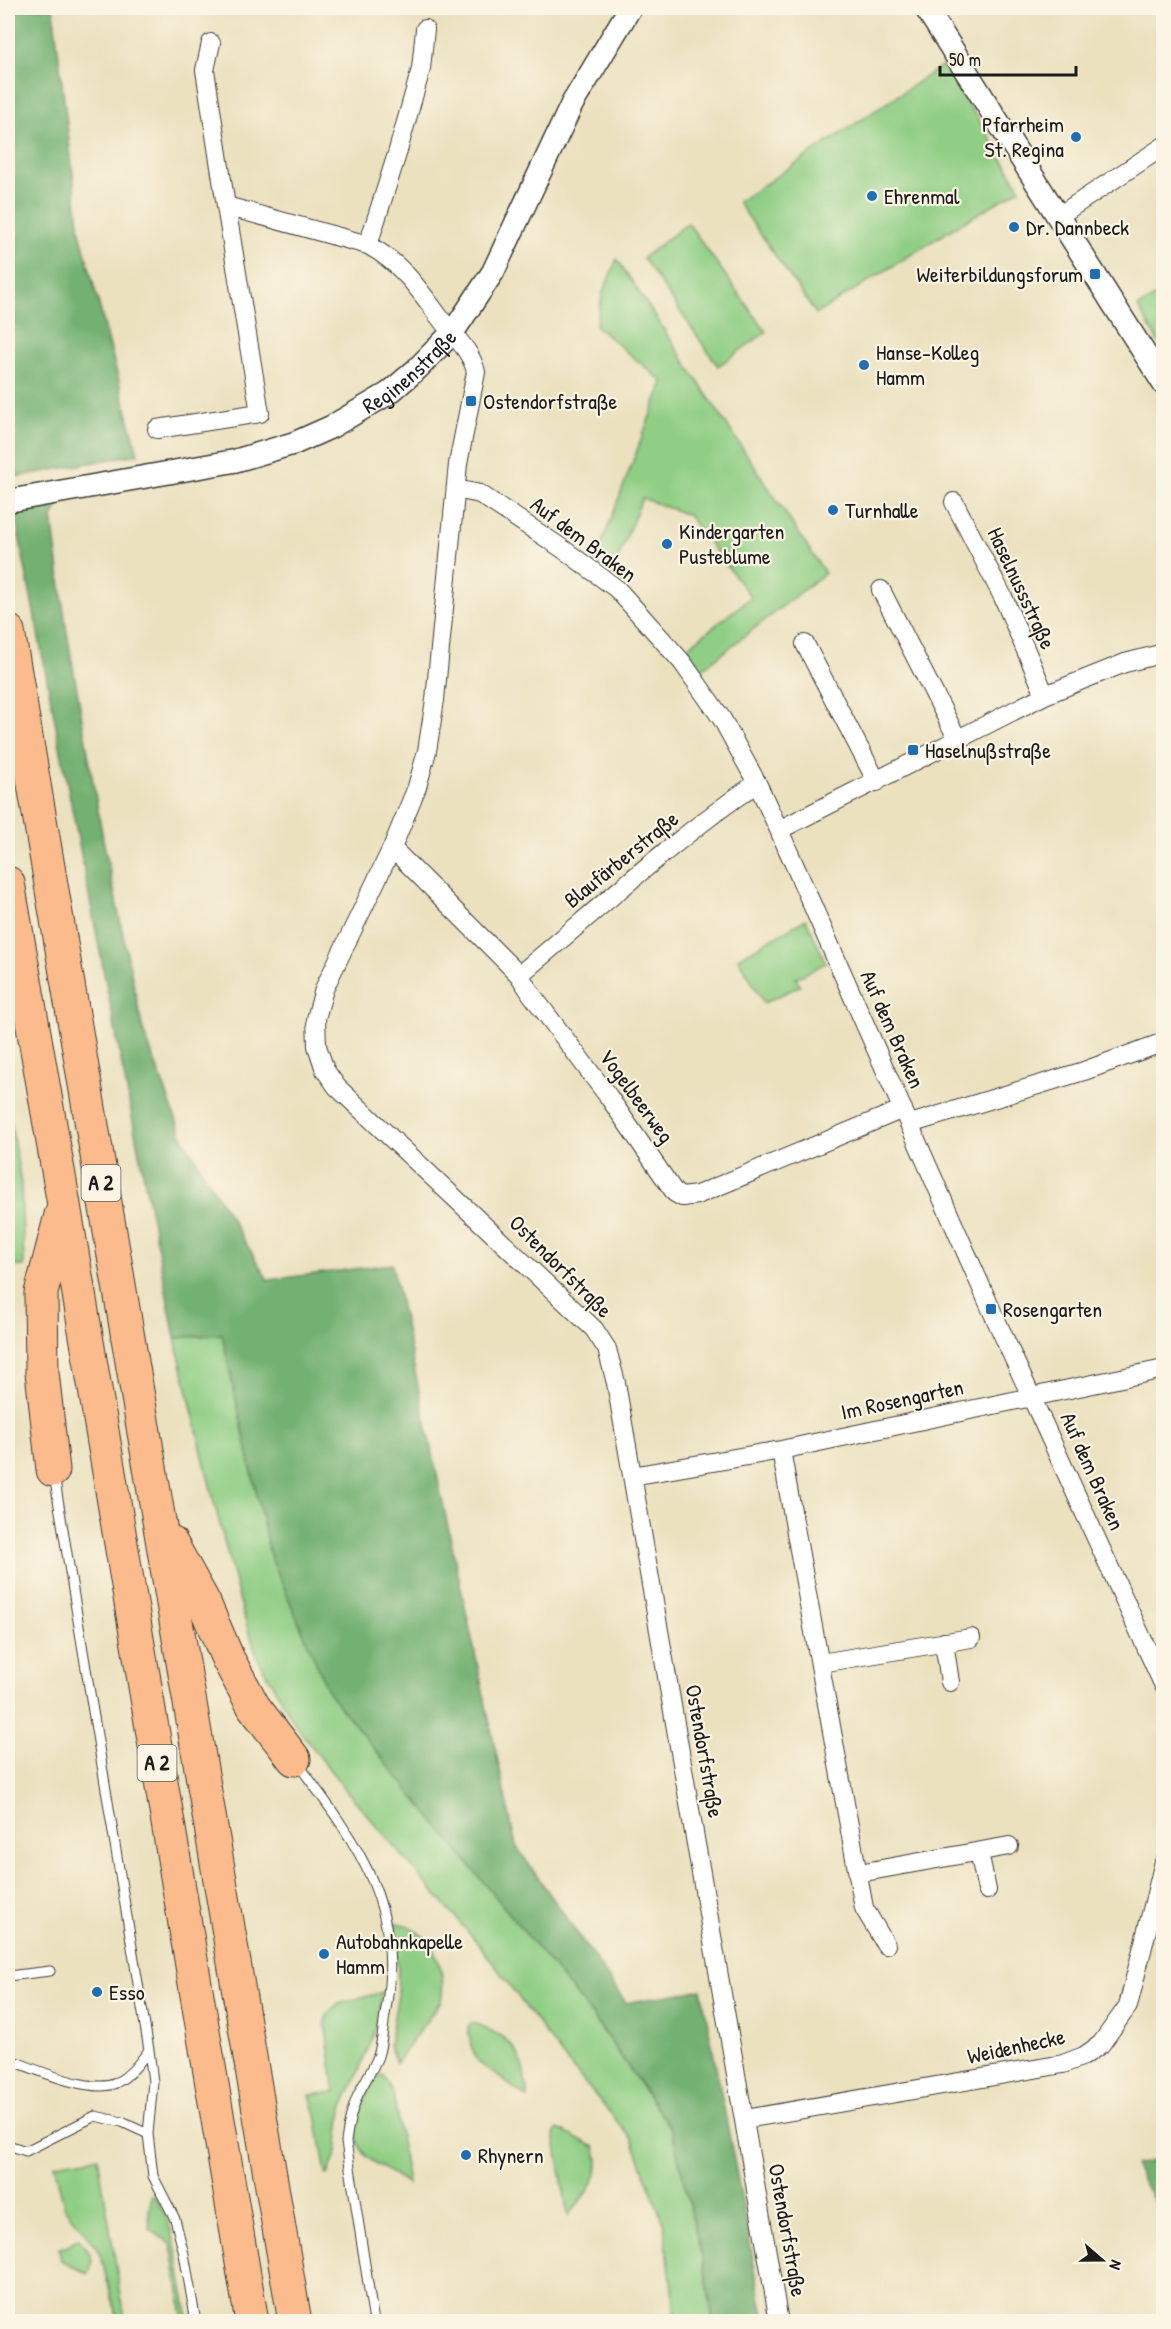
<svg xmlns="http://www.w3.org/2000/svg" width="1171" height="2329" viewBox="0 0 1171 2329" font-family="'Patrick Hand',sans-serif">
<rect width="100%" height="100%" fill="#fcf5e5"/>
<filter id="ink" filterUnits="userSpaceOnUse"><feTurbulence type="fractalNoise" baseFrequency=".0167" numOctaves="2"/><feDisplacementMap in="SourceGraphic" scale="12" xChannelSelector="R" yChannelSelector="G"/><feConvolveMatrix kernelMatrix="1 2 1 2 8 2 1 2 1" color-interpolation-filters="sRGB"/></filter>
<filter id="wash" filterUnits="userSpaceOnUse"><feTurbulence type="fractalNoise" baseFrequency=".008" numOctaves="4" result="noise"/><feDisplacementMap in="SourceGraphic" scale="24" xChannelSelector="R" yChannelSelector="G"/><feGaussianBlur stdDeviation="1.35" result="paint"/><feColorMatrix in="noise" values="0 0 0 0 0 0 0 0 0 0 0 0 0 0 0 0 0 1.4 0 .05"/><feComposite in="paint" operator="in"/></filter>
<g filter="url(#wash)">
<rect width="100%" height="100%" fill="#ebe1bf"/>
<!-- green -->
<path fill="#8fce84" stroke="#567550" stroke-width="1.5" d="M942 66 986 131 1020 189 952 229 816 314 738 202Z
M688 223 766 332 718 366 643 258Z
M617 259 825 573 701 670 687 648 751 597 688 515 642 498 612 574 595 561 663 382 596 326 603 292Z
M1163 292V350L1138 307Z
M806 919 826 963 796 978 800 986 764 1003 738 958Z
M8 1106 21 1183 24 1266H8Z
M222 1334 270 1555 672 2130 706 2275 713 2321H676L664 2225 632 2139 563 2057 481 1947 344 1788 296 1726 258 1659 243 1613 213 1498 175 1338Z
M397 1923C404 1924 408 1927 414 1930 438 1943 446 1976 441 2001L396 2063 389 2045 398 1995V1970L393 1931Z
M382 1992 378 2019 372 2040 342 2109 337 2152 328 2175 326 2174 316 2115 310 2095 335 2092 325 2022C329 1998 361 2000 382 1992Z
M471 2023C479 2024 486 2028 493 2032 524 2047 523 2067 528 2098L478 2062 471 2046 468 2027Z
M383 2075 393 2093 408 2184C394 2174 377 2166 365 2155 345 2135 365 2097 376 2077Z
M558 2129 595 2147C606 2173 584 2196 568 2216L554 2134Z
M98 2157 124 2314 121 2320 118 2321 101 2257 96 2247 64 2206 54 2164Z
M152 2195 155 2196 168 2221 175 2244 189 2321H184L171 2244 150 2229 149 2211Z
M79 2239C90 2251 96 2258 88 2274L61 2260 59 2248 66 2247Z"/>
<!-- forest -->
<path fill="#73b172" stroke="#486647" stroke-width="1.5" d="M8 8H53L80 232 138 454 9 478Z
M59 505 52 517 66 627 103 839 143 1030 184 1140 268 1280 392 1264 516 1846 626 2003 701 1989 765 2321H713L706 2275 672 2130 593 2016 329 1693 270 1555 222 1334 175 1338 15 515Z
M1163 2159H1164L1163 2217 1134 2165Z"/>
</g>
<g filter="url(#ink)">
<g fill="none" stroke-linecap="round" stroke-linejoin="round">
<defs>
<path id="service" d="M54 1475 149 2050 153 2082 148 2134 153 2176 175 2219 184 2254 196 2322
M298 1764C359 1846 405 1907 385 2015 383 2028 382 2044 378 2056 373 2070 363 2083 357 2097 351 2112 348 2126 346 2142L374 2322
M8 1976 50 1971
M8 2059C33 2068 91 2095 116 2083 131 2075 139 2063 149 2050
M8 2145 26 2151 95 2116 122 2122 148 2134"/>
<path id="minor" d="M211 43 205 70 226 206 368 245C404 265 419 290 443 322 456 338 471 351 476 372L458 464 435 700 427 751 417 787 392 848 324 989 316 1019 317 1046 325 1070 337 1087 594 1329 607 1349 616 1383 779 2322
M1057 217 1164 146
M368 245 397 154 421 69 425 29
M157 429 260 413 226 206
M456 489 480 494 563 549 617 589 682 662 722 719 757 783 779 830 991 1309 1164 1686
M954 502 1003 597 1045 695
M881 590 958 740
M805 644 877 782
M779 830 1045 695 1125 663 1164 653
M392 848 519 975 532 995 608 1096 675 1193 682 1197 697 1195 903 1109
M519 975C597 910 673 840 757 783
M910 1124 1084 1071 1164 1042
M781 1450 864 1908 886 1945
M632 1476 781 1450 1164 1369
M944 1642 950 1682
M821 1663 971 1638
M979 1852 987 1890
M859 1873 1009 1846
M745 2119 1063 2064 1084 2056 1101 2044 1128 2006 1164 1862"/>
<g id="tertiary">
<path d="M926 8 1164 384"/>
<path id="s1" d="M8 501 234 461 295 443 331 427 389 393 417 369 453 332 493 272 572 104 630 8"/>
</g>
<path id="motorway" d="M8 631 295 2322
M8 883 64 1205 252 2322
M53 1470 42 1372 41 1293 61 1215
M171 1543 204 1603 228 1659 254 1707 294 1759"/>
</defs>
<!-- service casing -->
<use href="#service" stroke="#3b3a34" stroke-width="11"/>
<!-- minor casing -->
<use href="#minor" stroke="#3b3a34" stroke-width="20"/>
<!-- tertiary casing -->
<use href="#tertiary" stroke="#3b3a34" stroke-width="25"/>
<!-- motorway casing -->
<use href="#motorway" stroke="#3b3a34" stroke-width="35"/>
<!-- service -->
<use href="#service" stroke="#fff" stroke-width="9"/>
<!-- minor -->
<use href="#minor" stroke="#fff" stroke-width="18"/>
<!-- tertiary -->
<use href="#tertiary" stroke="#fff" stroke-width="22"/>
<!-- motorway -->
<use href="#motorway" stroke="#fbbb8d" stroke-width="33"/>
</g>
</g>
<!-- markers -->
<g fill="#1f6fb2" stroke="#fcf5e5" stroke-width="2">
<circle cx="1076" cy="137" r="6"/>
<circle cx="872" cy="196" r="6"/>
<circle cx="1014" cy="227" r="6"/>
<rect x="1089" y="268" width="12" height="12" rx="3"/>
<circle cx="864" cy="365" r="6"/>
<rect x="465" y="395" width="12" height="12" rx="3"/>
<circle cx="833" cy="510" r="6"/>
<circle cx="667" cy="544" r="6"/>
<rect x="907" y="744" width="12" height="12" rx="3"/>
<rect x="985" y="1303" width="12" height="12" rx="3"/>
<circle cx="324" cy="1954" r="6"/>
<circle cx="97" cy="1992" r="6"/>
<circle cx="466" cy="2155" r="6"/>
</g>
<g text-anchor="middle" stroke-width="4.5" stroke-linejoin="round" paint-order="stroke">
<!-- shield labels -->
<g fill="#fcf5e5" stroke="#5f5d58" stroke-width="1.5">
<rect x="81.5" y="1165" width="39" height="36" rx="4.5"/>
<rect x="137.5" y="1745" width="39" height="36" rx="4.5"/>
</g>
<g font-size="21" font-weight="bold" fill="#1c1c1c">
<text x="101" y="1190">A 2</text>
<text x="157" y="1770">A 2</text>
</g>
<!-- poi labels -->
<g font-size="22" fill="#1c1c1c" stroke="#fcf5e5" text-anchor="start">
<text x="1064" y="132" text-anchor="end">Pfarrheim<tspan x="1064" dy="25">St. Regina</tspan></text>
<text x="884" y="204">Ehrenmal</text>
<text x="1026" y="235">Dr. Dannbeck</text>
<text x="1083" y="282" text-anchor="end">Weiterbildungsforum</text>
<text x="876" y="360">Hanse-Kolleg<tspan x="876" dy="25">Hamm</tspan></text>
<text x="483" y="409">Ostendorfstraße</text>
<text x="845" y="518">Turnhalle</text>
<text x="679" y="539">Kindergarten<tspan x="679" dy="25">Pusteblume</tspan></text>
<text x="925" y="758">Haselnußstraße</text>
<text x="1003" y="1317">Rosengarten</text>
<text x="336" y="1949">Autobahnkapelle<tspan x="336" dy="25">Hamm</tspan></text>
<text x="109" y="2000">Esso</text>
<text x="478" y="2163">Rhynern</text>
</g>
<!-- street labels -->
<g font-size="22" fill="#1c1c1c" stroke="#fcf5e5">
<text dy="8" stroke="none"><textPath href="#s1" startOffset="429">Reginenstraße</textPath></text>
<text transform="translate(584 539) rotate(37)" y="8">Auf dem Braken</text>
<text transform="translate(1022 588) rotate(65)" y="8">Haselnussstraße</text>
<text transform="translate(621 859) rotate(-39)" y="8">Blaufärberstraße</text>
<text transform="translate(893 1029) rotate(66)" y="8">Auf dem Braken</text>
<text transform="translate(637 1096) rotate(54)" y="8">Vogelbeerweg</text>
<text transform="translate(561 1266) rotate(45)" y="8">Ostendorfstraße</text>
<text transform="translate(902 1399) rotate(-12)" y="8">Im Rosengarten</text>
<text transform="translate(1093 1471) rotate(66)" y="8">Auf dem Braken</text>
<text transform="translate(705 1751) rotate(80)" y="8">Ostendorfstraße</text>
<text transform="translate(1016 2046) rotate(-12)" y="8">Weidenhecke</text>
<text transform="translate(788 2230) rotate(80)" y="8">Ostendorfstraße</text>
</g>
</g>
<!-- margin -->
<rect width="1171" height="2329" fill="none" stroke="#fcf5e5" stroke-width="30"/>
<!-- north arrow -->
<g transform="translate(1102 2260) rotate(110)" stroke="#fcf5e5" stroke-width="4.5" paint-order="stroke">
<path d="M0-4.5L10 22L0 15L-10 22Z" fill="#1c1c1c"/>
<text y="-9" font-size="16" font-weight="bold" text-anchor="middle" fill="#1c1c1c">N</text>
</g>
<!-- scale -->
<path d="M940 66v9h136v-9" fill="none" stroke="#1c1c1c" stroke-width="3"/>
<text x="949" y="66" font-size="18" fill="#1c1c1c" stroke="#fcf5e5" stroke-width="4.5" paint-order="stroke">50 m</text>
</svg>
